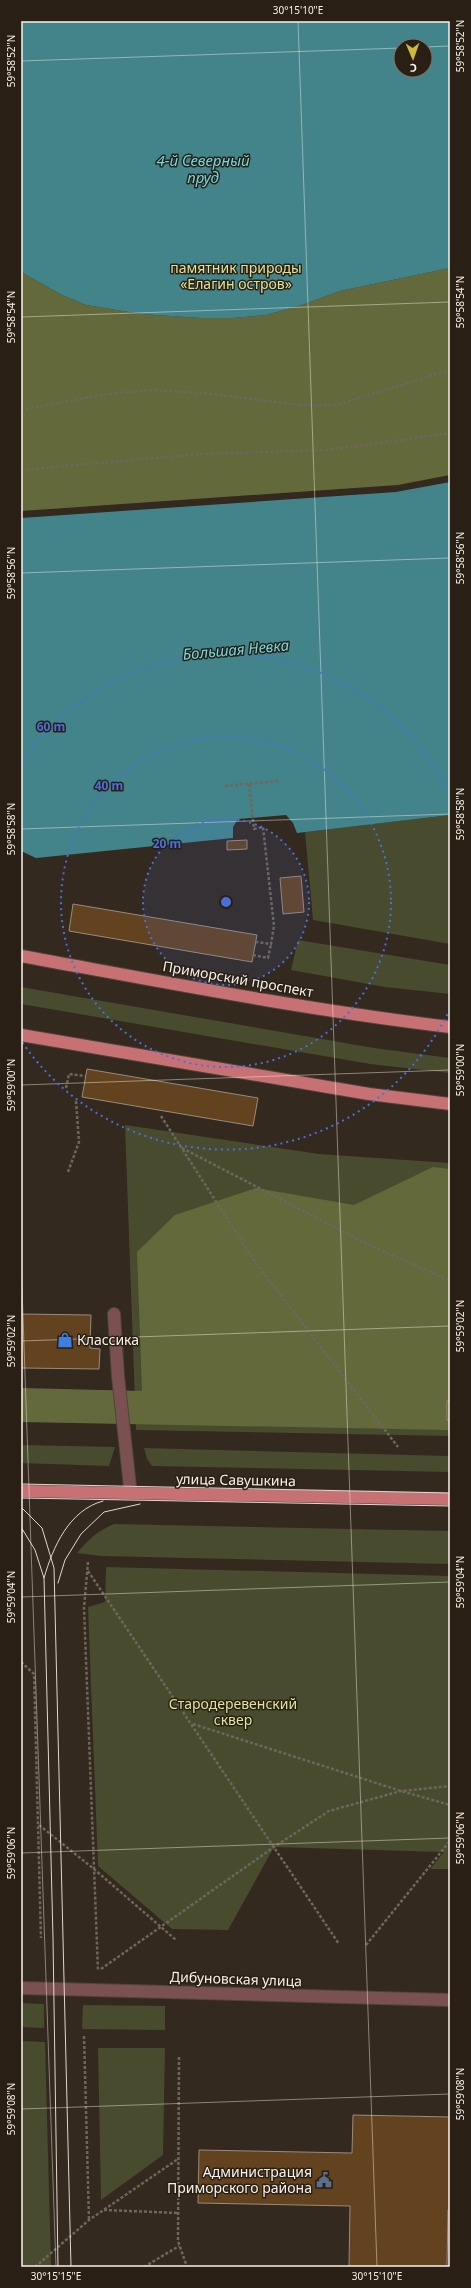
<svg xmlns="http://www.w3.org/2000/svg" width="471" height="2288" viewBox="0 0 471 2288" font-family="'Noto Sans',sans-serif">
<rect width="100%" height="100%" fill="#33291e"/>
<!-- green -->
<path fill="#484b2d" d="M450 815V944L313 920 305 832Z
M298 940 450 965V994L385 987 291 970Z
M21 987 374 1048 450 1058V1073L370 1064 21 1004Z
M125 1125 319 1154 450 1163V1436L136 1430Z
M21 1445 115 1447 109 1466 21 1463Z
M144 1448 450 1456V1472L152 1466 147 1459Z
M114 1524 450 1531V1564L101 1556 77 1553C88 1540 97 1531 114 1524Z
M106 1567 450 1576V1869H430L444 1852 274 1847 228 1930 172 1929 98 1866 88 1607 105 1602Z
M21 2003 44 2004V2028L21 2027Z
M83 2005 165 2006V2030L82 2029Z
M21 2041 45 2042 51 2267H21Z
M98 2048H165L163 2155 101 2200Z"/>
<!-- forest -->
<path fill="#64693b" d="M450 268V475L398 485 21 511V272L62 295 86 305 141 314 201 318H233L266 315 302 305 340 291Z
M433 1167 450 1169V1430L21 1422V1388L142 1391 137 1252 175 1215 256 1188 354 1205Z"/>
<!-- water -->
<path fill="#43848a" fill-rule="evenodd" d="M21 21H450V268L340 291 302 305 266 315 233 318H201L141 314 86 305 62 295 21 272ZM401 46H425V70H401Z
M450 482V815L297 833 293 823 286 815 238 819 233 827V838L36 858 21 851V518L396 492Z"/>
<!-- pier -->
<path fill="#33291e" d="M326 21H450V22H326Z"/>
<!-- building -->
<path fill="#63431f" stroke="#988b7e" d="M247 840V849L227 850V841Z
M301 876 304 912 283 914 280 878Z
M73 904 257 935 252 962 69 931Z
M87 1069 258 1098 253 1126 82 1097Z
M21 1314 91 1315 90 1348 100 1349 99 1369 21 1368Z
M447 1401H450V1420H447Z
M353 2115 450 2117V2210H448L447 2267H349L350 2206 198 2203 199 2150 352 2153Z"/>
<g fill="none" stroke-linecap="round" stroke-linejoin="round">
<defs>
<path id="minor" d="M114 1314 118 1376 130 1487 133 1493
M21 1988 450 2000"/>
<path id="major" d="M21 956C164 982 306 1010 450 1027
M21 1035 369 1094 450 1104
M21 1491 450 1499"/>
</defs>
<!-- minor casing -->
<use href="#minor" stroke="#4f453b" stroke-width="14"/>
<!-- major casing -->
<use href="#major" stroke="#4f453b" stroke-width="14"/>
<!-- path -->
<path stroke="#6f665d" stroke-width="2.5" stroke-dasharray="3 2" stroke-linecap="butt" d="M21 410 107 394 153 390 214 394 299 405H336L450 370
M21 470 200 454 328 450 450 433
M249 784 254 829 263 827 274 926 271 944 256 942
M225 786 278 781
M253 955 268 958 271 944
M66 1088 69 1074 85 1076
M161 1116 255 1262 398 1447
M182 1148 361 1241 450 1281
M68 1172 79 1142 76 1101
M88 1562 84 1608 98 1971
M88 1571 339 1944
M21 1662 34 1674 41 1938
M193 1724 401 1791 450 1805
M39 1825 94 1869 176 1940
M366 1945 450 1841
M101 1969 274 1847 329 1811 401 1791 450 1786
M84 2036 89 2220
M179 2057 178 2241 187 2267
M104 2210 178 2213
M35 2267 89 2220 178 2159
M144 2267 179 2246"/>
<!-- minor -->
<use href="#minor" stroke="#7a5050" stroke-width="12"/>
<!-- major -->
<use href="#major" stroke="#c77174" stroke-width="12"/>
<!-- tram -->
<path stroke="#dfd8d0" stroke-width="1" d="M21 1484 450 1493
M21 1498 450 1506
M21 1507 42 1528 54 1568 71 2267
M21 1527 35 1550 44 1578 53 1938 58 2267
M44 1578C53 1547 69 1510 103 1501
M58 1583 65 1560 81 1534 104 1512 140 1504"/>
</g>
<!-- ticks -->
<path fill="none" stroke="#f9f2eb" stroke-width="1" stroke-opacity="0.45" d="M298 21 377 2267M425 47 450 46M21 61 401 48M21 317 450 302M21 573 450 558M21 829 450 814M21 1085 450 1070M21 1259 56 2267M21 1341 450 1326M21 1597 450 1582M21 1853 450 1838M21 2109 450 2094"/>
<!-- distance rings -->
<circle cx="226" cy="902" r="83" fill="#496fdc" fill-opacity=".12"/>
<g fill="none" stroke="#496fdc" stroke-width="2" stroke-dasharray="2 4">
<circle cx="226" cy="902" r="83"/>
<circle cx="226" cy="902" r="165"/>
<path d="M450 1009A248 248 0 0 1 22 1042M22 762A248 248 0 0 1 450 795"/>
</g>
<!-- icons -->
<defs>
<symbol id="shop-bare" viewBox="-9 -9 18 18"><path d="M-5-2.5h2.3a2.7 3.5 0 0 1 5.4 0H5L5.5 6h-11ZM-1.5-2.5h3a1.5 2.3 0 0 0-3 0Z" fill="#3f7fe0" stroke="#291f14" stroke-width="2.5" paint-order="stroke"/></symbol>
<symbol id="civic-bare" viewBox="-9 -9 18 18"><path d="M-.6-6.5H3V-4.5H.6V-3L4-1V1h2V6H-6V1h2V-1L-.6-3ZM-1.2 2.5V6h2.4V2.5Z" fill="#5c6f8a" stroke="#291f14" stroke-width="2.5" paint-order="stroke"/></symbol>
</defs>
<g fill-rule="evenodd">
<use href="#shop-bare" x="54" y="1329" width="22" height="22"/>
<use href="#civic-bare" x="313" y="2169" width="22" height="22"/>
</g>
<g text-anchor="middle" stroke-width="3" stroke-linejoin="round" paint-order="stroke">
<!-- park labels -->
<g font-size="14" fill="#dce59a" stroke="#291f14">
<text x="236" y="273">памятник природы<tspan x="236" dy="16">«Елагин остров»</tspan></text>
<text x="233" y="1709">Стародеревенский<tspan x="233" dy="16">сквер</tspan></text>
</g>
<!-- street labels -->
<g font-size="14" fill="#f9f2eb" stroke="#291f14">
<text transform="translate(238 979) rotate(10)" y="5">Приморский проспект</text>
<text transform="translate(236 1480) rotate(1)" y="5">улица Савушкина</text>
<text transform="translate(236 1979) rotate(2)" y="5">Дибуновская улица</text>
</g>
<!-- poi labels -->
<g font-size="14" fill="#f9f2eb" stroke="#291f14" text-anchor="start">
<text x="77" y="1345">Классика</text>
<text x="312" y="2177" text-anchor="end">Администрация<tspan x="312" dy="16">Приморского района</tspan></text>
</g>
<!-- water labels -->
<g font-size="15" font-style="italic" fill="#73dae5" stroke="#291f14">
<text x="203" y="166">4-й Северный<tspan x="203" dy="17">пруд</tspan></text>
<text transform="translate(236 650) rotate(-5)" y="5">Большая Невка</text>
</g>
</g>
<circle cx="226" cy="902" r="6" fill="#496fdc" stroke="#291f14" stroke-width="2"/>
<g font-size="12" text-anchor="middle" font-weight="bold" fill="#496fdc" stroke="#291f14" stroke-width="3" stroke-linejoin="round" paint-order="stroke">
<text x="51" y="731">60 m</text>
<text x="109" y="790">40 m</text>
<text x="167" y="848">20 m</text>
</g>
<!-- border -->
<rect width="471" height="2288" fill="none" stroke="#291f14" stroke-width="44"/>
<!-- north arrow -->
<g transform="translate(413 58) rotate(178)"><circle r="19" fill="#291f14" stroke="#7c736a"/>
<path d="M0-3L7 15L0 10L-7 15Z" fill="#c9ba3a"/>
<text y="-6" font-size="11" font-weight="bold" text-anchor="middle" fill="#f9f2eb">С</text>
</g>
<rect x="22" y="22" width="427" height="2244" fill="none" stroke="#f9f2eb" stroke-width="1.5"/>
<g font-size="10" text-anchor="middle" fill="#f9f2eb">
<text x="298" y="14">30°15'10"E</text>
<text transform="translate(460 46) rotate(-90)" y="4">59°58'52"N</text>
<text transform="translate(11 61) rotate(-90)" y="4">59°58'52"N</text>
<text transform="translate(460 302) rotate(-90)" y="4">59°58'54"N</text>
<text transform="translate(11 317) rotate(-90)" y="4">59°58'54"N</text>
<text transform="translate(460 558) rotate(-90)" y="4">59°58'56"N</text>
<text transform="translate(11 573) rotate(-90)" y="4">59°58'56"N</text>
<text transform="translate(460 814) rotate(-90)" y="4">59°58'58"N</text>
<text transform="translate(11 829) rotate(-90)" y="4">59°58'58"N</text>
<text transform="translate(460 1070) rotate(-90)" y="4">59°59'00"N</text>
<text transform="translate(11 1085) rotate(-90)" y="4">59°59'00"N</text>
<text transform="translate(460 1326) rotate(-90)" y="4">59°59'02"N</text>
<text transform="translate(11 1341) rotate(-90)" y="4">59°59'02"N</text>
<text transform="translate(460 1582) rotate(-90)" y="4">59°59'04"N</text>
<text transform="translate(11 1597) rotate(-90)" y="4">59°59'04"N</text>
<text transform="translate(460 1838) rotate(-90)" y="4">59°59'06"N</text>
<text transform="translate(11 1853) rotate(-90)" y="4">59°59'06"N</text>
<text transform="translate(460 2094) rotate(-90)" y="4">59°59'08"N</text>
<text transform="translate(11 2109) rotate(-90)" y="4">59°59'08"N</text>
<text x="56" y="2280">30°15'15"E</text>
<text x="377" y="2280">30°15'10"E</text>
</g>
</svg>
